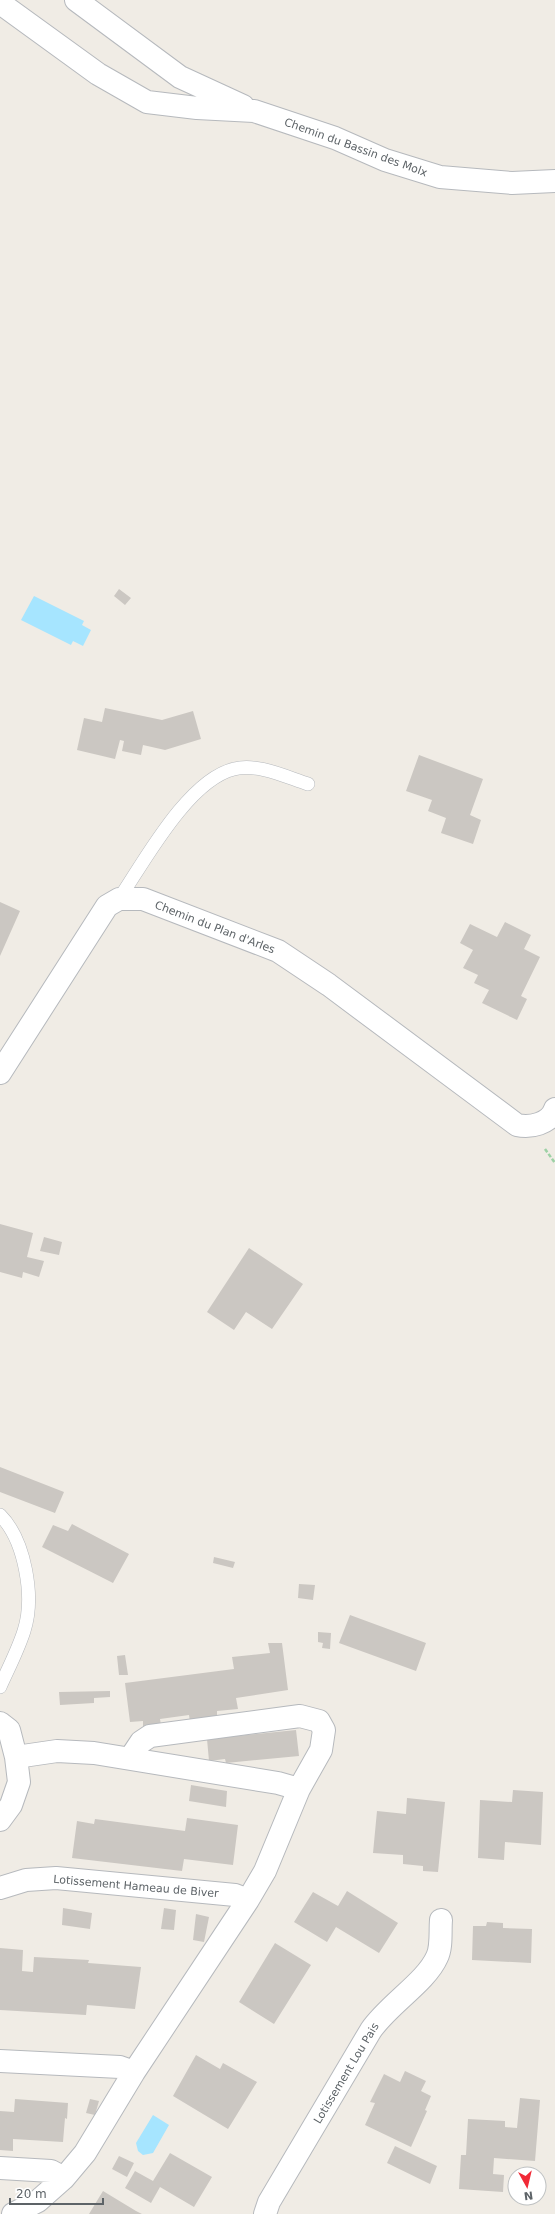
<svg xmlns="http://www.w3.org/2000/svg" width="555" height="2214" viewBox="0 0 555 2214" font-family="'DejaVu Sans',sans-serif">
<rect width="100%" height="100%" fill="#f0ece5"/>
<!-- water -->
<path fill="#a6e5ff" d="M34 596 84 621 82 625 91 630 83 646 73 641 71 645 21 620Z
M153 2115 169 2125 153 2153 143 2155 138 2151 136 2143Z"/>
<!-- building -->
<path fill="#cbc7c2" d="M119 589 131 598 125 605 114 596Z
M105 708 162 720 193 711 201 739 165 750 143 745 141 755 122 751 124 741 120 740 115 759 77 750 84 718 102 722Z
M419 755 483 779 470 815 481 820 473 844 441 833 446 818 428 811 432 800 406 791Z
M0 902 20 911 0 956Z
M505 922 531 935 524 949 540 957 521 996 527 999 517 1020 482 1003 489 990 474 983 478 975 463 968 473 950 460 943 470 924 497 937Z
M0 1224 33 1233 27 1257 44 1261 39 1277 23 1272 22 1278 0 1272Z
M44 1237 62 1242 59 1255 40 1251Z
M249 1248 303 1284 272 1329 246 1312 234 1330 207 1312Z
M0 1467 64 1492 55 1513 0 1492Z
M72 1524 129 1554 113 1583 42 1547 53 1525 68 1531Z
M214 1557 235 1562 233 1568 213 1563Z
M299 1584 315 1585 313 1600 298 1598Z
M350 1615 426 1643 416 1671 339 1643Z
M318 1632 331 1633 330 1649 322 1648 323 1643 318 1642Z
M268 1643H282L288 1690 236 1698 238 1709 217 1711V1719L190 1722 189 1715 160 1719 161 1725 143 1727V1721L130 1722 125 1683 234 1669 232 1657 270 1653Z
M125 1655 128 1675H119L117 1656Z
M110 1691V1697L94 1698V1703L60 1705 59 1692Z
M296 1730 299 1756 226 1763 225 1759 209 1761 207 1739Z
M191 1785 227 1791 226 1807 189 1801Z
M513 1790 543 1792 541 1845 505 1842 504 1860 478 1858 480 1800 512 1802Z
M407 1798 445 1802 438 1872 423 1871V1866L403 1864V1855L373 1853 377 1811 406 1814Z
M187 1818 238 1825 233 1865 184 1859 182 1871 72 1858 77 1821 94 1824 95 1819 185 1831Z
M347 1891 398 1923 379 1953 336 1927 327 1942 294 1922 313 1892 338 1906Z
M63 1908 92 1913 90 1929 62 1925Z
M164 1908 176 1910 174 1930 161 1929Z
M196 1914 209 1917 204 1942 193 1940Z
M487 1922 503 1923V1928L532 1929 531 1963 472 1960 473 1926H486Z
M275 1943 311 1965 274 2024 239 2002Z
M0 1948 23 1950 22 1971 33 1972 34 1957 89 1960 88 1963 141 1967 135 2009 87 2005 86 2015 0 2010Z
M196 2055 220 2069 223 2063 257 2082 228 2129 173 2096Z
M405 2071 426 2081 421 2091 431 2096 425 2110 427 2111 411 2147 365 2125 375 2103 370 2102 384 2074 400 2082Z
M520 2098 540 2100 535 2161 494 2158 493 2174 504 2175 503 2192 459 2189 461 2155H466L468 2119 505 2121V2127L517 2128Z
M15 2099 68 2103 67 2119 65 2118 63 2142 13 2139V2151L0 2150V2111L14 2112Z
M90 2099 99 2101 95 2115 86 2113Z
M395 2146 437 2166 430 2184 387 2163Z
M170 2153 212 2177 194 2207 160 2187 151 2203 125 2188 135 2171 153 2181Z
M119 2156 134 2163 127 2177 112 2169Z
M103 2191 136 2211 142 2214H89Z"/>
<g fill="none" stroke-linecap="round" stroke-linejoin="round">
<defs>
<path id="lane" d="M119 899C144 862 188 780 234 769 258 763 286 777 308 784
M0 1515C25 1540 35 1597 24 1631 18 1650 8 1669 0 1687"/>
<path id="street" d="M76 0 180 77 243 106
M0 3 98 74 147 102 197 108 254 111 335 138 385 160 440 177 512 183 555 181
M0 1073 107 906 119 899H143L278 951 329 985 517 1125C530 1128 550 1124 555 1109
M0 1723 9 1730 16 1757 19 1782 11 1805 0 1820
M16 1757 57 1751 94 1753 278 1783 299 1789
M0 1888 26 1880 56 1878 235 1895 248 1900
M0 2061 120 2067 134 2072
M0 2168 51 2171 64 2178
M13 2214 38 2201 64 2178 85 2153 134 2072 248 1900 265 1871 299 1789 321 1750 324 1730 319 1721 300 1716 150 1736 141 1742 131 1757
M265 2214 269 2202 371 2030C389 2004 426 1982 437 1957 442 1947 440 1931 441 1920"/>
</defs>
<!-- lane casing -->
<use href="#lane" stroke="#b6b9bd" stroke-width="14"/>
<!-- street casing -->
<use href="#street" stroke="#b6b9bd" stroke-width="24"/>
<!-- path -->
<path stroke="#9dd1a5" stroke-width="2.5" stroke-dasharray="4 2" stroke-linecap="butt" d="M545 1149 555 1163"/>
<!-- lane -->
<use href="#lane" stroke="#fff" stroke-width="13"/>
<!-- street -->
<use href="#street" stroke="#fff" stroke-width="22"/>
</g>
<g text-anchor="middle" stroke-width="3.5" stroke-linejoin="round" paint-order="stroke">
<!-- street labels -->
<g font-size="11" fill="#5d6367" stroke="#fff">
<text transform="translate(356 147) rotate(20)" y="4">Chemin du Bassin des Molx</text>
<text transform="translate(215 927) rotate(21)" y="4">Chemin du Plan d'Arles</text>
<text transform="translate(136 1886) rotate(5)" y="4">Lotissement Hameau de Biver</text>
<text transform="translate(346 2073) rotate(-59)" y="4">Lotissement Lou Pais</text>
</g>
</g>
<!-- north arrow -->
<g transform="translate(527 2186) rotate(172)"><circle r="19" fill="#ffffff" stroke="#bec1c2"/>
<path d="M0-3L7 15L0 10L-7 15Z" fill="#f12a37"/>
<text y="-6" font-size="11" font-weight="bold" text-anchor="middle" fill="#5d6367">N</text>
</g>
<!-- scale -->
<path d="M10 2198v6h93v-6" fill="none" stroke="#5d6367" stroke-width="2"/>
<text x="16" y="2198" font-size="12" fill="#5d6367" stroke="#ffffff" stroke-width="3" paint-order="stroke">20 m</text>
</svg>
